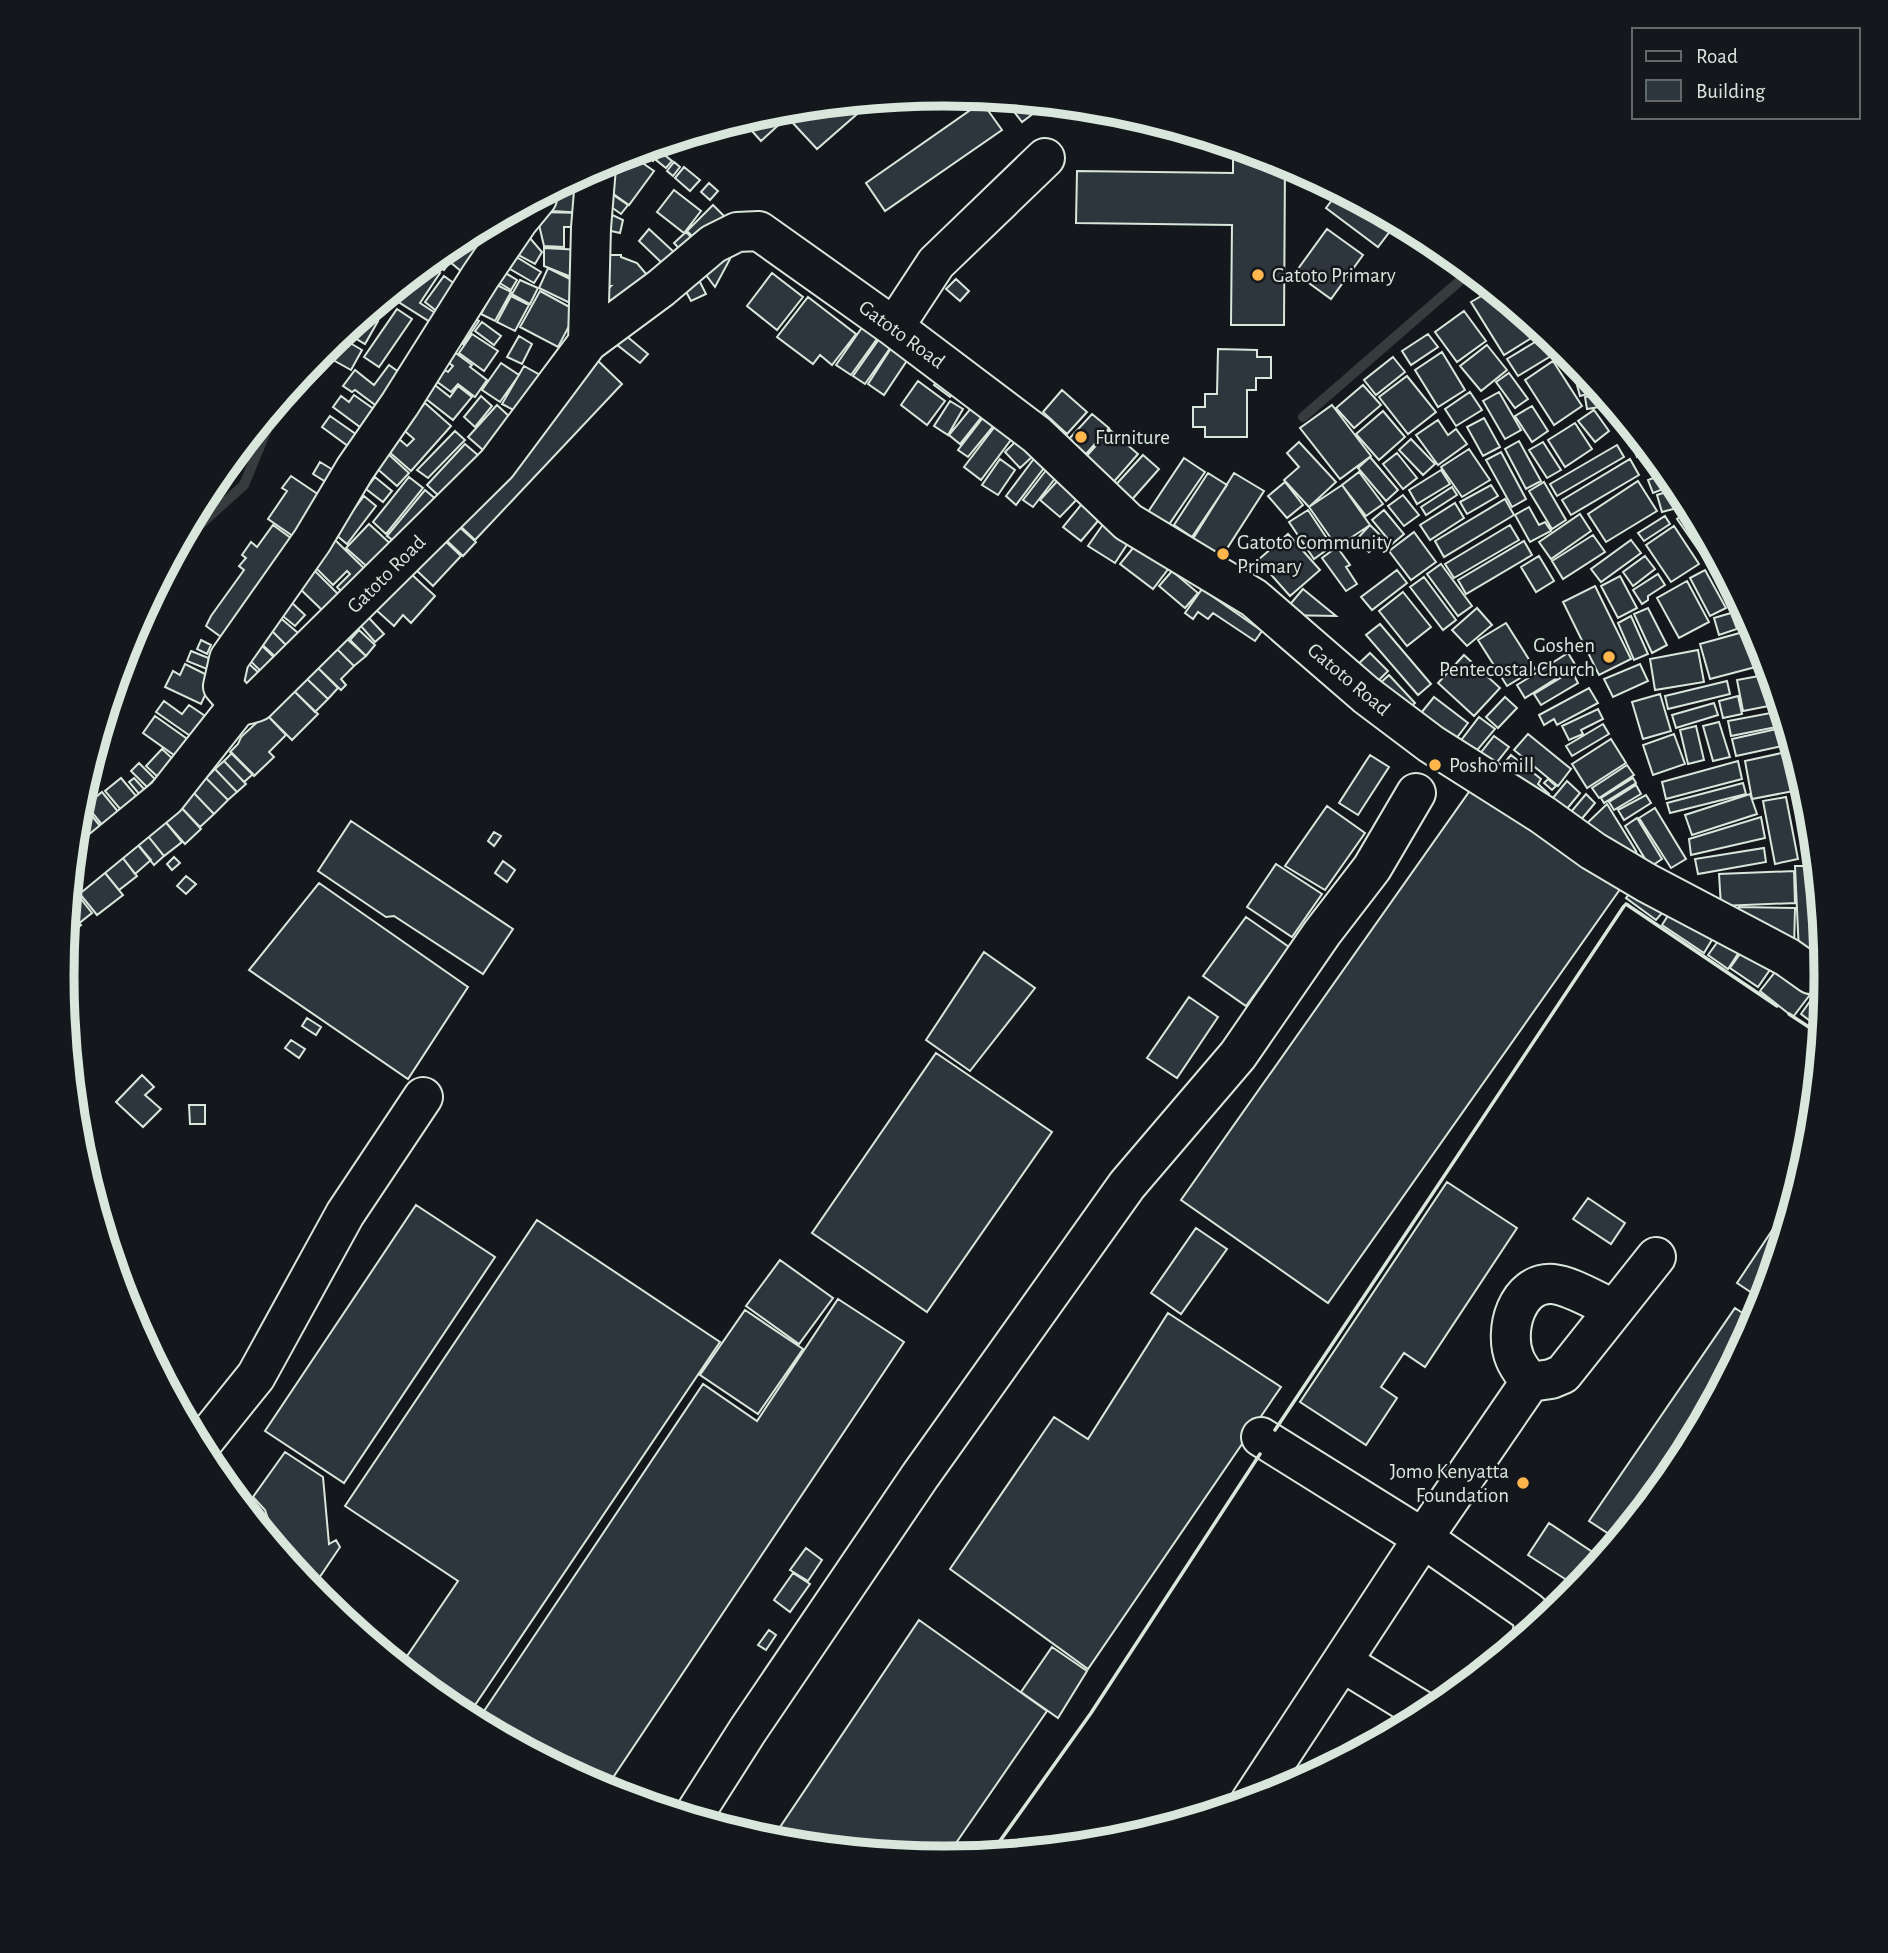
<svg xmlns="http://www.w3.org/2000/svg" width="1888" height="1953" viewBox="0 0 1888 1953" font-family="'Alegreya Sans',sans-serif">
<rect width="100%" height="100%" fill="#14181c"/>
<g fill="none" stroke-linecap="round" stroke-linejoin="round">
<!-- stream -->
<path stroke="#363b3e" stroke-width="10" d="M1303 417 1470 272
M171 559 192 532 244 485 277 405"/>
</g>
<!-- building -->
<path fill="#2c363c" stroke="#d8e6dc" stroke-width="2" d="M1005 100 1046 104 1022 122Z
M872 101 817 149 791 121 807 107Z
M982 102 1002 130 885 211 866 183Z
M797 108 761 141 742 120 772 111Z
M659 145 662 148 653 161 641 150Z
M1233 146 1285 163 1284 325H1231L1232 225 1076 223 1077 171 1233 173Z
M662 153 672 161 666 168 656 160Z
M631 155 654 171 629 205 605 188 615 175 609 170 618 157H620L626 161Z
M674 162 680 167 673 176 667 171Z
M684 167 700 180 690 191 675 178Z
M573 179 587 180 586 191 557 189 560 186H567V182Z
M709 183 718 191 710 200 701 192Z
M554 190 585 192 584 213 553 211Z
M606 190 628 205 621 214 600 199Z
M674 190 701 211 684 233 657 212Z
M1339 191 1397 222 1378 247 1326 208Z
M713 205 728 220 702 246 687 231Z
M602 210 623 220 620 233 598 228Z
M536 212 585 213 584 227H564V247L544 246Z
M649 229 675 253 664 265 639 241Z
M1327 229 1363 255 1331 299 1295 273Z
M523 230 542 252 535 264 511 251Z
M475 231 493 245 468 277 450 262 444 270 432 260 454 242Z
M686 232 697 243 685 255 674 243Z
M544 248 582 250 581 281 544 266Z
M722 251 730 259 715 287 703 271Z
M510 253 541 272 534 283 503 265Z
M601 255H621V257L637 263 647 275 612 306 602 295 611 286 602 287Z
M428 265 440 273 420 303 440 316 435 325 389 296 401 285 411 291Z
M548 268 582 285 572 304 539 288Z
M499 269 517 280 511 290 493 279Z
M772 273 803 297 777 330 747 306Z
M444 276 463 290 443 316 425 302Z
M956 279 969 291 960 301 946 289Z
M520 280 538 288 530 304 512 294Z
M699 280 706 294 691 301 684 288Z
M497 285 511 292 495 321 481 314Z
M1492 290 1515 309 1533 337 1504 355 1471 302Z
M540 291 577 311 558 347 520 327Z
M511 296 529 305 515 331 497 322Z
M808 297 856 334 832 365 820 355 813 364 777 337Z
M378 305 384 309 380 317 370 311Z
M397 309 412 319 379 367 364 357Z
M1464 311 1486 341 1457 362 1435 332Z
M366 314 378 321 365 344 345 332Z
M474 317 479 321 463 344 458 340Z
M482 322 501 336 494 345 475 331Z
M863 326 879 336 851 375 836 365Z
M472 334 498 351 484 371 459 353Z
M624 334 648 354 640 363 616 344Z
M1428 334 1438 347 1411 365 1402 351Z
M882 335 893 344 865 384 853 376Z
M519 336 532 344 522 364 507 357Z
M1548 336 1562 347 1554 350Z
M897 339 914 350 884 395 868 384Z
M1540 339 1551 356 1518 376 1507 359Z
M345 340 362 350 351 370 333 360Z
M1487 345 1507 370 1481 391 1460 366Z
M1218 349 1257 350V357H1271V378H1256V390H1247V437H1205V427H1193V407H1205V394H1217Z
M453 351 472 365 470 367 487 380 475 397 458 384 451 392 436 381 445 370 448 372 453 366 446 361Z
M1442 352 1465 390 1438 407 1415 370Z
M1568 352V353L1600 391 1580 396Z
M594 357 622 384 475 540 456 522Z
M1393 357 1405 372 1376 395 1364 380Z
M1553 361 1582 406 1554 425 1525 380Z
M501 363 519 375 500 402 482 390Z
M389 365 403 375 378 407 355 390 352 392 343 386 355 370 374 385Z
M524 366 540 375 519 413 502 404Z
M944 371 961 384 950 397 934 385Z
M1509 373 1528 399 1515 408 1496 382Z
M1407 376 1436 412 1408 434 1379 397Z
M918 381 945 401 927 425 901 405Z
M431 382 450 397 458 386 472 397 453 420 421 395Z
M1363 385 1381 405 1354 428 1336 408Z
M1062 390 1087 412 1067 434 1043 412Z
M1470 392 1482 410 1456 426 1445 409Z
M1499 392 1521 430 1505 439 1483 401Z
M1603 394 1611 405 1587 409 1585 397Z
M354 395 378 412 364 430 333 407 341 396 349 402Z
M481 396 492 406 475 427 464 417Z
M950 401 963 409 948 435 934 426Z
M976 402 987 410 960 444 949 435Z
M425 403 451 426 411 471 388 451 399 439 407 446 414 439 399 426 414 416Z
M497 405 512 419 483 450 468 437Z
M1332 405 1371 456 1340 479 1300 428Z
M1532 406 1548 431 1532 442 1515 416Z
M1594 410 1609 431 1595 442 1578 421Z
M1383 411 1405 437 1379 460 1356 434Z
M1617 412 1641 441 1629 445Z
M1092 414 1109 428 1086 454 1069 439Z
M985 415 996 423 968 457 958 450Z
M330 416 360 437 352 449 322 427Z
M1484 418 1500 447 1483 456 1467 427Z
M1438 420 1448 435 1456 429 1467 444 1438 465 1416 435Z
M1575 423 1592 449 1565 467 1548 440Z
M996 425 1013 437 981 480 964 467Z
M1110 430 1138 454 1111 485 1083 460Z
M455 431 465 440 428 478 417 470Z
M1411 439 1435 464 1423 475 1399 450Z
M1017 440 1033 456 1020 468 1005 452Z
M1519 441 1541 481 1526 489 1505 449Z
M1299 442 1336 482 1309 507 1284 480 1299 467 1287 453Z
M1543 442 1561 470 1547 478 1529 450Z
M1643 443 1650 452 1637 457 1633 447Z
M465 444 479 456 440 497 427 485Z
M1617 445 1624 457 1557 496 1550 484Z
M1469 449 1490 480 1462 497 1441 467Z
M386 452 409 473 397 486 374 466Z
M1501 452 1526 499 1512 507 1486 460Z
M1397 453 1417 478 1403 489 1383 464Z
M1652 454 1663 468 1650 472 1645 456Z
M1143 455 1159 469 1128 504 1111 490Z
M1036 456 1047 464 1016 505 1006 496Z
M1370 457 1398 490 1386 501 1358 468Z
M1184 458 1205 472 1168 526 1148 512Z
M1000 459 1015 470 998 495 982 485Z
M1630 459 1639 475 1571 515 1562 500Z
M320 462 338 473 331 485 313 474Z
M1047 469 1057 476 1033 507 1023 500Z
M1441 470 1450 484 1417 504 1409 490Z
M1359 472 1383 504 1366 516 1342 485Z
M1208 473 1227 485 1192 537 1174 525Z
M1234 473 1264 491 1219 561 1191 542Z
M1667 473 1676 484 1653 493 1648 480Z
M291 476 328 501 300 541 268 519 287 491 282 488Z
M375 477 392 491 383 502 366 489Z
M409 477 423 488 386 534 373 522Z
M1061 477 1081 495 1060 517 1040 500Z
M1638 481 1657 511 1606 542 1588 514Z
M1285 482 1303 505 1287 518 1268 496Z
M1544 482 1566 520 1552 529 1529 491Z
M1342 485 1370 525 1337 547 1309 507Z
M1491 485 1498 496 1467 514 1460 502Z
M1452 487 1457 495 1426 515 1421 507Z
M1679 488 1688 505 1662 512 1657 495Z
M425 490 438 501 402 547 387 536Z
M1403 495 1419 515 1404 526 1388 506Z
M364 496 376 506 347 544 335 534Z
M1505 499 1514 515 1444 557 1435 541Z
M1085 500 1103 515 1081 541 1063 527Z
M1455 503 1464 518 1430 540 1420 525Z
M1529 507 1539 525 1545 522 1551 531 1530 542 1515 515Z
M1690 509 1710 545 1700 552 1677 519Z
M1308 510 1332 546 1314 559 1289 522Z
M1384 510 1404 534 1392 544 1372 520Z
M1580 514 1591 531 1551 559 1539 542Z
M1665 516 1670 524 1644 541 1638 533Z
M1106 520 1132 537 1115 563 1088 546Z
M369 524 395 548 373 572 346 548Z
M273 525 299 544 228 642 206 626 211 616 244 570 239 566 246 558 242 555 251 542 257 547Z
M457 525 476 542 463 556 444 538Z
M1370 525 1383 538 1369 552 1356 540Z
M1510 525 1519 540 1454 578 1445 564Z
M1674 526 1699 564 1671 582 1646 545Z
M1414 532 1436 562 1411 580 1389 551Z
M1288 534 1320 570 1290 596 1258 560Z
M330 535 371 575 348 599 337 587 350 574 347 571 333 585 310 562Z
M1593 535 1605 552 1563 579 1552 561Z
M442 538 461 556 433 586 414 568Z
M1631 540 1641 553 1601 582 1591 569Z
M1524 541 1532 555 1466 594 1458 580Z
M1137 543 1169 568 1153 589 1120 564Z
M1337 547 1350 565 1346 567 1357 584 1346 591 1322 558Z
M1712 550 1733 589 1724 594 1704 554Z
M1539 556 1554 581 1536 592 1521 567Z
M1645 556 1655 569 1633 586 1623 572Z
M1441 564 1472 606 1458 616 1427 574Z
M312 568 339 595 323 611 295 584Z
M1397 570 1407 583 1372 610 1361 597Z
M1705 570 1726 608 1710 616 1690 578Z
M1172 571 1198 593 1185 608 1159 586Z
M409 572 435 596 411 623 403 615 394 626 375 609Z
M1658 574 1665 585 1648 596V600L1642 604 1633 590Z
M1620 576 1637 608 1618 618 1601 586Z
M1424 577 1456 620 1443 630 1410 587Z
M1687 581 1709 622 1679 638 1657 598Z
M1595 586 1631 659 1599 675 1563 602Z
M1202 589 1262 631 1255 641 1213 613 1208 619 1198 612 1193 619 1185 613Z
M1303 589 1336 616 1281 615Z
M1403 592 1431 627 1407 646 1379 611Z
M290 601 305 615 295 626 279 613Z
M1477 608 1492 625 1467 646 1452 630Z
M1648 608 1667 645 1652 653 1634 614Z
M1731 613 1737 629 1719 635 1714 618Z
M277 615 304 638 291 650 267 626Z
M1631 616 1648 654 1634 660 1618 623Z
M369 618 384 634 375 642 360 625Z
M1506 623 1535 669 1507 686 1478 640Z
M1380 624 1431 684 1418 695 1366 635Z
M267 626 291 650 280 661 255 638Z
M1754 629 1760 639 1767 664 1710 679 1700 644Z
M359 630 375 645 366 656 350 640Z
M346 638 366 656 354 666 336 648Z
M201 640 211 645 207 654 197 649Z
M257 641 280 663 266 676 244 655Z
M336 648 354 666 341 679 346 685 341 690 317 667Z
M1698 650 1704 682 1655 690 1650 659Z
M191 651 221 663 217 673 187 661Z
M1370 653 1388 671 1374 685 1355 667Z
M1568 653 1576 666 1525 698 1517 685Z
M1464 655 1500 688 1474 716 1438 683Z
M246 661 261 675 249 688 235 676Z
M185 664 213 678 201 704 165 687 173 671 180 675Z
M1640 664 1648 681 1613 697 1604 679Z
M317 667 338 688 328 699 306 678Z
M1572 671 1578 683 1541 705 1534 694Z
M1770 674 1779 704 1743 711 1737 680Z
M1389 675 1415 703 1403 714 1377 686Z
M306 678 328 699 315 712 293 690Z
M1727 681 1730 694 1668 709 1665 696Z
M1589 688 1598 703 1557 725 1554 719 1544 725 1539 715Z
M293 690 318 714 292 740 266 714Z
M1660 694 1671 731 1643 739 1632 702Z
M1738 696 1742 714 1723 718 1719 701Z
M1434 697 1468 723 1449 748 1417 718Z
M1505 697 1517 708 1498 728 1486 717Z
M164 701 182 714 189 705 211 720 196 740 156 712Z
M1714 703 1718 715 1676 728 1672 715Z
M1598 709 1603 719 1581 730 1583 734 1569 740 1562 726Z
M1781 711 1786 725 1731 736 1728 721Z
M266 714 286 735 269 752 274 757 254 776 230 752 238 744 241 737Z
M155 716 193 743 181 760 143 733Z
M1479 717 1495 729 1474 754 1459 743Z
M1719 722 1730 757 1713 761 1703 726Z
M1603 724 1609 734 1572 756 1566 746Z
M1696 726 1704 760 1688 764 1680 730Z
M1786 727 1791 744 1736 756 1732 739Z
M1528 734 1571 769 1558 786 1514 750Z
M1674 734 1685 764 1653 775 1643 745Z
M1494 736 1509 747 1490 771 1475 760Z
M1611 739 1626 763 1587 788 1572 764Z
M162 749 175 761 159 778 146 766Z
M1791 751 1799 790 1752 799 1745 761Z
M232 753 253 774 244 782 224 761Z
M1370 755 1389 767 1358 815 1339 803Z
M1511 755 1541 779 1538 784 1549 794 1542 804 1499 769Z
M224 761 246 784 237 792 215 769Z
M1738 761 1742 779 1666 799 1662 782Z
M139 763 155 779 147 787 131 771Z
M1627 765 1634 775 1599 798 1592 788Z
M215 769 237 792 228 800 206 778Z
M121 778 137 797 121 810 105 791Z
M134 778 145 790 140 795 129 782Z
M206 778 228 800 214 814 192 791Z
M1633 778 1636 783 1604 803 1601 798Z
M1548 779 1556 786 1552 790 1544 783Z
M1567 781 1580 793 1561 816 1547 805Z
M1476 782 1623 885 1328 1303 1181 1200Z
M1743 783 1746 794 1670 813 1667 803Z
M1636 785 1641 794 1614 810 1609 802Z
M192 791 214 814 200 827 178 804Z
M102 792 120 814 103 826 86 805Z
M1586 794 1595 803 1575 827 1565 819Z
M1750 794 1757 814 1692 835 1685 815Z
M1807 794 1810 805 1815 856 1804 858 1793 798Z
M1646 795 1651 803 1624 820 1618 810Z
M1786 797 1798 859 1775 864 1763 801Z
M82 804 101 827 86 840 76 829 78 807Z
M178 804 201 829 185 844 162 818Z
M1607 804 1636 851 1637 855 1581 829Z
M1327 806 1365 833 1325 890 1285 866Z
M1655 808 1686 859 1671 868 1639 818Z
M159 814 182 842 164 856 144 831Z
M1761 817 1765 838 1691 855 1689 839Z
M1637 818 1662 859 1650 867 1625 826Z
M351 821 513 929 483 974 394 916 386 917 318 871Z
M144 831 164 856 154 865 134 840Z
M494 832 501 836 494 846 488 841Z
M75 833 87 844 74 850Z
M134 840 151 860 135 874 119 853Z
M1764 848 1766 862 1698 874 1695 859Z
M119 853 137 876 119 890 101 868Z
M174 857 180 863 172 870 167 864Z
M503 861 515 870 507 882 495 873Z
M1276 864 1322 894 1292 937 1247 907Z
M1795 866H1816L1824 952 1799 953Z
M101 868 123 895 97 915 75 888Z
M1794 871 1795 903 1721 906 1719 874Z
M186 876 196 884 186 894 177 886Z
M1638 882 1669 905 1656 920 1626 898Z
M319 883 468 987 408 1079 249 970Z
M74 890 92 913 78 924 68 911 69 894Z
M1674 906 1716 933 1704 953 1662 925Z
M1739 907 1795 908 1794 949 1738 922Z
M68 911 81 925 69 934 66 930Z
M1246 917 1289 947 1246 1006 1203 976Z
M1724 933 1743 946 1728 969 1708 955Z
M1747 944 1774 964 1758 987 1730 968Z
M984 952 1035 988 970 1071 926 1040Z
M1779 967 1812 992 1793 1017 1760 991Z
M1825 980 1826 981 1822 1030 1801 1014Z
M1189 997 1218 1017 1177 1078 1147 1058Z
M307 1018 321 1027 316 1035 302 1026Z
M291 1040 305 1049 299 1058 285 1048Z
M936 1053 1052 1132 927 1312 812 1233Z
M142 1075 154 1087 145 1095 161 1109 143 1127 116 1102Z
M189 1105H205V1124H190Z
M1447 1182 1517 1228 1425 1367 1404 1353 1381 1387 1397 1398 1366 1445 1300 1402Z
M1795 1196 1764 1301 1737 1283Z
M1588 1198 1625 1223 1611 1244 1573 1219Z
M416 1205 495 1257 344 1483 265 1431Z
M537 1220 720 1342 473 1708 403 1662 458 1581 345 1506Z
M1196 1228 1227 1249 1181 1314 1151 1293Z
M780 1260 833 1298 799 1344 746 1306Z
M838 1299 904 1342 604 1791 476 1723 703 1384 757 1421Z
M1735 1308 1756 1322 1678 1467 1618 1540 1589 1521Z
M745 1310 803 1349 758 1414 700 1375Z
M1168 1313 1281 1387 1088 1669 950 1569 1054 1417 1088 1439Z
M285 1452 323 1477 329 1544 336 1540 340 1547 311 1590 279 1551 265 1510 253 1497Z
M1549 1523 1603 1559 1579 1588 1528 1555Z
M806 1548 822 1560 808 1581 790 1570Z
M793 1573 810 1584 790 1612 774 1600Z
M919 1620 1047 1711 945 1859 770 1842Z
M769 1630 776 1635 766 1650 758 1645Z
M1052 1647 1087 1671 1058 1718 1021 1692Z
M1397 1722 1404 1727 1388 1735Z"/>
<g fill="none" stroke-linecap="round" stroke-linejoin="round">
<defs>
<path id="minor" d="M894 327 936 263 1045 158
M588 342 591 228 596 167
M237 707 235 700 223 686 229 659 312 541 355 469 400 404 480 277 518 221 537 198
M71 875 166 797 237 707 256 702 497 464 588 342 661 288 713 244 737 232 759 231 894 327 1037 435 1128 522 1254 598 1366 695 1431 744 1543 815 1593 851 1647 883 1787 957 1811 974 1826 971
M1530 1382C1525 1375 1518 1367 1515 1359 1503 1331 1517 1281 1553 1284 1572 1286 1597 1302 1614 1309
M1261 1437 1423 1538 1529 1612 1534 1622 1533 1630
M199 1447 256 1376 345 1214 423 1097
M1342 1662 1427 1714
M1250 1802 1423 1538 1530 1382 1551 1379 1563 1374 1656 1257
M692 1818 748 1730 920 1476 1127 1185 1238 1055 1322 933 1372 868 1416 793"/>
</defs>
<!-- minor casing -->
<use href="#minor" stroke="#d8e6dc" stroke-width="42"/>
<!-- minor -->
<use href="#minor" stroke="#14181c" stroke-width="38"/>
<!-- wall -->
<path stroke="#d8e6dc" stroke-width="3.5" d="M1628 905 1626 904 1777 1006
M1789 1014 1821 1035
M1275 1430 1624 906
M990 1855 1091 1713 1260 1454"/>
</g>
<!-- markers -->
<g fill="#ffb74d" stroke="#14181c" stroke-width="2.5">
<circle cx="1258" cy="275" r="7"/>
<circle cx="1081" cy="437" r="7"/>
<circle cx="1223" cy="554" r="7"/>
<circle cx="1609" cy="657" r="7"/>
<circle cx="1435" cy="765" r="7"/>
<circle cx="1523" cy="1483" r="7"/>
</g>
<g text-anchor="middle" stroke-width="5" stroke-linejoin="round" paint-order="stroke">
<!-- poi labels -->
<g font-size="21" fill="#d8e6dc" stroke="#14181c" text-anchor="start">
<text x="1272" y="282">Gatoto Primary</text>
<text x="1095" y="444">Furniture</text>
<text x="1237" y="549">Gatoto Community<tspan x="1237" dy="24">Primary</tspan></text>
<text x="1595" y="652" text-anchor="end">Goshen<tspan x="1595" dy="24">Pentecostal Church</tspan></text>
<text x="1449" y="772">Posho mill</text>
<text x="1509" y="1478" text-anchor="end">Jomo Kenyatta<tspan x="1509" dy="24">Foundation</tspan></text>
</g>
<!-- street labels -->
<g font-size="21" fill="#d8e6dc" stroke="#14181c">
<text transform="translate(902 334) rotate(36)" y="7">Gatoto Road</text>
<text transform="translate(386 574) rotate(-45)" y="7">Gatoto Road</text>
<text transform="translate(1349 679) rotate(40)" y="7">Gatoto Road</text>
</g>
</g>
<!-- crop -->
<path d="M0 0H1888V1953H0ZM74 976a870 870 0 1 1 1740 0a870 870 0 1 1-1740 0Z" fill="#14181c" fill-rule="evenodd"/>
<path fill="none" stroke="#d8e6dc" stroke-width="9" d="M74 976a870 870 0 1 1 1740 0a870 870 0 1 1-1740 0Z"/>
<!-- legend -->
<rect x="1632" y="28" width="228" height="91" fill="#14181c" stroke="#626a69" stroke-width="2"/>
<rect x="1646" y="51" width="35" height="10" fill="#14181c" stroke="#626a69" stroke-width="2"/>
<text x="1696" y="63" font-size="21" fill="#d8e6dc">Road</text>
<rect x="1646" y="80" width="35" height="21" fill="#2c363c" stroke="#626a69" stroke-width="2"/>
<text x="1696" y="98" font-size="21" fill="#d8e6dc">Building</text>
</svg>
